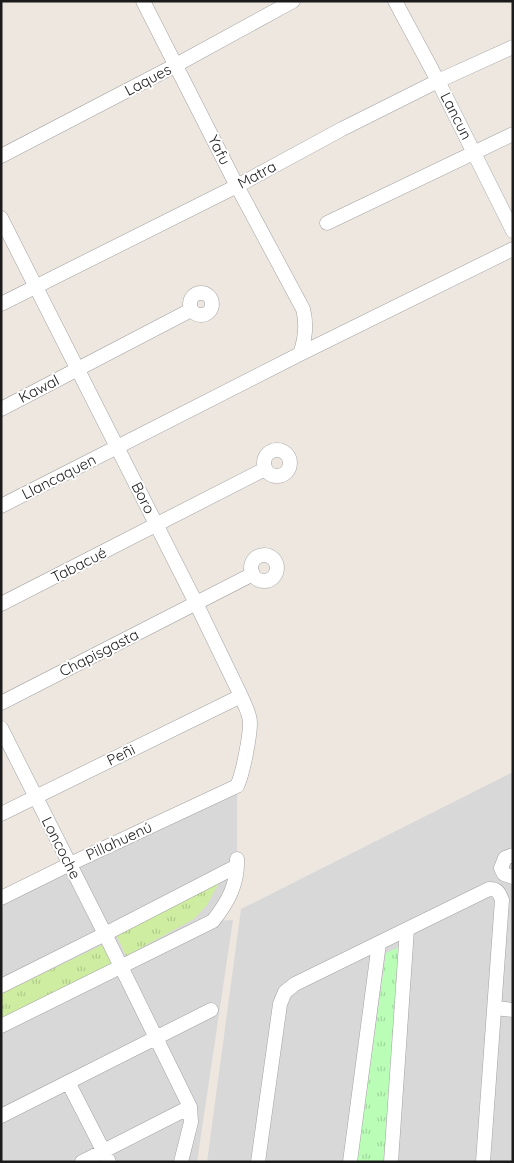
<svg xmlns="http://www.w3.org/2000/svg" width="514" height="1163" viewBox="0 0 514 1163" font-family="Quicksand,sans-serif">
<defs>
<pattern id="grass-tufts" width="24" height="20" patternUnits="userSpaceOnUse" patternTransform="scale(1.25)"><rect width="24" height="20" fill="#cfeda1"/><path d="M3 7l-1-3M5 7V3M7 7l1-3M15 17l-1-3M17 17v-4M19 17l1-3" fill="none" stroke="#b1cb8a"/></pattern>
<pattern id="park-tufts" width="24" height="20" patternUnits="userSpaceOnUse" patternTransform="scale(1.25)"><rect width="24" height="20" fill="#bafdb7"/><path d="M3 7l-1-3M5 7V3M7 7l1-3M15 17l-1-3M17 17v-4M19 17l1-3" fill="none" stroke="#9fd89d"/></pattern>
</defs>
<rect width="100%" height="100%" fill="#eee7e0"/>
<!-- residential -->
<path fill="#d9d8d8" d="M513 772V1162H207L241 909Z
M237 786V866L214 921 233 920 197 1162H1V900Z"/>
<!-- grass -->
<path fill="url(#grass-tufts)" d="M220 881 207 905 194 919 126 956 117 936Z
M104 944 114 964 1 1019V994Z"/>
<!-- park -->
<path fill="url(#park-tufts)" d="M401 946 385 1162H357L386 953Z"/>
<g fill="none" stroke-linecap="round" stroke-linejoin="round">
<defs>
<path id="minor" d="M143 1 237 186 303 309C307 324 305 340 300 354
M395 1 438 81 513 231
M1 156 176 65 293 1
M1 218 196 603 241 696C244 704 250 713 250 723 250 736 243 774 237 786L70 864 1 898
M327 223 513 134
M190 304a11 11 0 1 1 22 0a11 11 0 1 1-22 0Z
M1 304 237 186 342 129 438 81 513 47
M1 409 191 310
M264 463a13 13 0 1 1 26 0a13 13 0 1 1-26 0Z
M1 506 300 354 513 249
M251 568a13 13 0 1 1 26 0a13 13 0 1 1-26 0Z
M1 604 265 469
M1 703 253 574
M1 728 105 934 190 1107 191 1122 181 1162
M1 814 241 696
M513 855 505 858 501 868 504 874 513 877
M1 986 105 934 237 866
M495 1008 513 1010
M1 1026 213 921C228 902 238 884 237 859
M68 1082 109 1162
M1 1116 211 1010
M82 1162 190 1107
M258 1162 280 1004 285 992 295 984 489 889C497 889 499 892 502 900L483 1162
M350 1162 379 943
M391 1162 407 929"/>
</defs>
<!-- minor casing -->
<use href="#minor" stroke="#a2a2a2" stroke-width="15"/>
<!-- minor -->
<use href="#minor" stroke="#fff" stroke-width="14"/>
</g>
<g text-anchor="middle" stroke-width="4" stroke-linejoin="round" paint-order="stroke">
<!-- street labels -->
<g font-size="15" fill="#1b1b1b" stroke="#fff">
<text transform="translate(148 80) rotate(-28)" y="5">Laques</text>
<text transform="translate(456 116) rotate(63)" y="5">Lancun</text>
<text transform="translate(219 150) rotate(63)" y="5">Yafu</text>
<text transform="translate(257 175) rotate(-28)" y="5">Matra</text>
<text transform="translate(39 389) rotate(-27)" y="5">Kawal</text>
<text transform="translate(59 477) rotate(-27)" y="5">Llancaquen</text>
<text transform="translate(143 498) rotate(63)" y="5">Boro</text>
<text transform="translate(79 565) rotate(-27)" y="5">Tabacué</text>
<text transform="translate(99 653) rotate(-27)" y="5">Chapisgasta</text>
<text transform="translate(121 755) rotate(-26)" y="5">Peñi</text>
<text transform="translate(119 841) rotate(-25)" y="5">Pillahuenú</text>
<text transform="translate(61 848) rotate(63)" y="5">Loncoche</text>
</g>
</g>
<!-- border -->
<rect width="514" height="1163" fill="none" stroke="#1b1b1b" stroke-width="5"/>
</svg>
